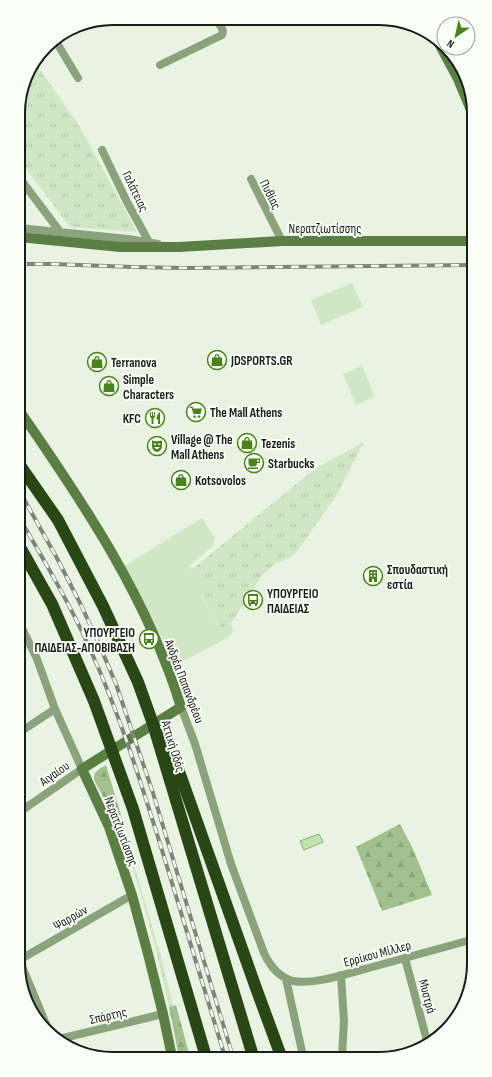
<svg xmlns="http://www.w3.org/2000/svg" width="492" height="1077" viewBox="0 0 492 1077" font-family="'Sofia Sans Condensed',sans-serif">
<defs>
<pattern id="grass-tufts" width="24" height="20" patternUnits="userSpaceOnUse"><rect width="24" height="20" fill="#d0e6c5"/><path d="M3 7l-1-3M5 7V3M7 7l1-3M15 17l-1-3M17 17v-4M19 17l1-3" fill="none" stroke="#b2c5a8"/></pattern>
<pattern id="forest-firs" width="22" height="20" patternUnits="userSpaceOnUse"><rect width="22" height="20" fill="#a0c18e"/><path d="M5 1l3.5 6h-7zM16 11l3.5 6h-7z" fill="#89a57a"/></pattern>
</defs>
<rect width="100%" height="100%" fill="#e8f4e1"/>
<!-- grass -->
<path fill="url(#grass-tufts)" d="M36 64 80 127 137 232 70 227 18 158V107L28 71 30 68Z
M364 442 336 496 295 554 289 558 276 563 263 574 231 623 233 632 227 638 201 595 207 590 191 570 316 468Z
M121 815 133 862 160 953 173 1006 169 1007C155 943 139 879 114 817Z"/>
<!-- forest -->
<path fill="url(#forest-firs)" d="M106 765 121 815 114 817 94 780C93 771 100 769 106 765Z
M400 824 413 849 432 895 382 911 356 847Z
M176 1005 190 1057H179L169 1007Z"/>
<!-- green -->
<path fill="#d0e6c5" d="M352 283 363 307 321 325 311 300Z
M362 366 375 397 356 405 343 374Z
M202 518 215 538 213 546 189 566 207 590 201 596 227 638 176 665 124 566Z"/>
<!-- water -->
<path fill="#c2e4af" stroke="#90a982" d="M319 834 323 842 304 850 300 841Z"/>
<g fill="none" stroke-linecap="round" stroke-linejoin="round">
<!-- street -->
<path stroke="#8aa37c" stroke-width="8" d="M55 40 78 78
M46 47 61 35
M160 65 222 35C225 30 219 24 216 19
M102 150 127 202 149 242
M18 176 61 233
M251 179 282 241
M19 228 128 239 158 244
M20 624 37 659 55 709 82 769 21 811
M181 707 195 744 231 864 264 953C270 966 278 977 293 981 313 985 345 974 365 969 401 959 437 949 474 939
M20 732 55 709
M405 958 427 1041
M21 959 132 895
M21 964 51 1036
M341 975 344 1021 342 1056
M286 979 303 1056
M59 1039 163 1014"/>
<!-- secondary -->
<path stroke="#5a7e43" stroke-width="10" d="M437 40 458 79 471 110
M19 237 120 247H179L282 241H471
M19 410C83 502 148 599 181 707L82 769 109 827 132 895 148 954 163 1014 172 1057"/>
<!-- highway -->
<path stroke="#294615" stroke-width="12" d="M19 464 58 520 103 606 138 682 153 724 253 1056
M20 547 52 604 94 701 133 809 206 1057
M162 735 176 763 256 988 281 1056"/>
<defs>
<path id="rail" d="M19 264H53L133 267 186 268 471 265
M20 492 58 560 81 605 99 644 116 684 153 793 233 1057
M20 519C45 562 70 604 90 649 121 717 143 789 165 860 185 925 205 991 225 1057"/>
</defs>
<!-- rail casing -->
<use href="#rail" stroke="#7e8579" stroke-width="4"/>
<!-- rail -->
<use href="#rail" stroke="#f9fef7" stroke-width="2.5" stroke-dasharray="8" stroke-linecap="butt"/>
</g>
<!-- icons -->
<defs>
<symbol id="shop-ring" viewBox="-11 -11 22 22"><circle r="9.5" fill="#f9fef7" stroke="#4a821b" stroke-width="1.5"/><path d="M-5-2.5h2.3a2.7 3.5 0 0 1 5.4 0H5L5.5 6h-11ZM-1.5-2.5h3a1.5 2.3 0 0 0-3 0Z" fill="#4a821b"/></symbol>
<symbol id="supermarket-ring" viewBox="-11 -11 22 22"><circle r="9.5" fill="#f9fef7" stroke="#4a821b" stroke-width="1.5"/><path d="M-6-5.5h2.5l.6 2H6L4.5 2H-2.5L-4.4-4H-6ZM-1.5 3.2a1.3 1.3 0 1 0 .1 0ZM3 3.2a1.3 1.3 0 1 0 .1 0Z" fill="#4a821b"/></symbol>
<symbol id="restaurant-ring" viewBox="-11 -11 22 22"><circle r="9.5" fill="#f9fef7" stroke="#4a821b" stroke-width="1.5"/><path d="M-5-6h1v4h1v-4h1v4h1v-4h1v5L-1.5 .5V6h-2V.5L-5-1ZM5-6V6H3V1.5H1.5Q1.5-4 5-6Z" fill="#4a821b"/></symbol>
<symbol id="theatre-ring" viewBox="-11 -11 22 22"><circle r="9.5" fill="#f9fef7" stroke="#4a821b" stroke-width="1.5"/><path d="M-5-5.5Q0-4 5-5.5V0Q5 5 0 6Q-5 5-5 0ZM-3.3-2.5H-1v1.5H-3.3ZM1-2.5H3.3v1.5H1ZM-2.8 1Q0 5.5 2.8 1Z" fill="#4a821b"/></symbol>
<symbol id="cafe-ring" viewBox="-11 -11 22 22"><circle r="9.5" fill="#f9fef7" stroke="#4a821b" stroke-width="1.5"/><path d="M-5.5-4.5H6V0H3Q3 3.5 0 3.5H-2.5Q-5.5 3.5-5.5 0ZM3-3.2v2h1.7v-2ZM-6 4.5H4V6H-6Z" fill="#4a821b"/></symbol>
<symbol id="building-ring" viewBox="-11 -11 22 22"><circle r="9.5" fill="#f9fef7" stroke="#4a821b" stroke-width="1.5"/><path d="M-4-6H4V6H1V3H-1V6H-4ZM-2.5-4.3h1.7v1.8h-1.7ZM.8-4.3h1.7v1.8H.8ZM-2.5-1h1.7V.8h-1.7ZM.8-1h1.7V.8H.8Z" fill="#4a821b"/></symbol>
<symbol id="bus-ring" viewBox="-11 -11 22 22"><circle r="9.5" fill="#f9fef7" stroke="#4a821b" stroke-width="1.5"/><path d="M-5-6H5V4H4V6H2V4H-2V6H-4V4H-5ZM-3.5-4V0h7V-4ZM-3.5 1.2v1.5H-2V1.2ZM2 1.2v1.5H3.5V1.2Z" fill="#4a821b"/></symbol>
</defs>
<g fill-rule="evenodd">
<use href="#shop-ring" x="206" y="349" width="22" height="22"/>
<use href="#shop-ring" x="86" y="351" width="22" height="22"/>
<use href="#shop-ring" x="98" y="375" width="22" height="22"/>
<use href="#supermarket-ring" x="185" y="401" width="22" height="22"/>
<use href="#restaurant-ring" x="144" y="407" width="22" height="22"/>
<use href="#shop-ring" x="236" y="432" width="22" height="22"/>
<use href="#theatre-ring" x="146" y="435" width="22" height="22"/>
<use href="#cafe-ring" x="243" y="452" width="22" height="22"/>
<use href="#shop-ring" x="170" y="469" width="22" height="22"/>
<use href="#building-ring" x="362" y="565" width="22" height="22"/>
<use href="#bus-ring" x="242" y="589" width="22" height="22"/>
<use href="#bus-ring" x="138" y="628" width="22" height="22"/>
</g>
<g text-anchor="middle" stroke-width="4" stroke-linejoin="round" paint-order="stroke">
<!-- street labels -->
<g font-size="13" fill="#1a1e18" stroke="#f9fef7">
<text transform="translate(136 191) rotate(64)" y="5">Γαλάτειας</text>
<text transform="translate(271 194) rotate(63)" y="5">Πυθίας</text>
<text x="325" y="233">Νερατζιωτίσσης</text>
<text transform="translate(185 681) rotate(69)" y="5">Ανδρέα Παπανδρέου</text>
<text transform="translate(174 746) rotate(73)" y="5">Αττική Οδός</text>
<text transform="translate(54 773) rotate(-35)" y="5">Αιγαίου</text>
<text transform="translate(122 831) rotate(69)" y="5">Νερατζιωτίσσης</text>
<text transform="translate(70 917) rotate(-30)" y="5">Ψαρρών</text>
<text transform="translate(377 953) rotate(-15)" y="5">Ερρίκου Μίλλερ</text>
<text transform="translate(428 996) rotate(75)" y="5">Μυστρά</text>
<text transform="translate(108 1015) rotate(-13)" y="5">Σπάρτης</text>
</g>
<!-- poi labels -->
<g font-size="13" font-weight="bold" fill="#1a1e18" stroke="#f9fef7" text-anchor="start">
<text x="231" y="365">JDSPORTS.GR</text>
<text x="111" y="367">Terranova</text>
<text x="123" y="384">Simple<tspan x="123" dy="15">Characters</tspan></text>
<text x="210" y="417">The Mall Athens</text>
<text x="141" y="423" text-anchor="end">KFC</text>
<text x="171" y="444">Village @ The<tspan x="171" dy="15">Mall Athens</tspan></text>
<text x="261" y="448">Tezenis</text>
<text x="268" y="468">Starbucks</text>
<text x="195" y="485">Kotsovolos</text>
<text x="387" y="574">Σπουδαστική<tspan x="387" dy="15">εστία</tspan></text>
<text x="267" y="598">ΥΠΟΥΡΓΕΙΟ<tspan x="267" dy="15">ΠΑΙΔΕΙΑΣ</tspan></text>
<text x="135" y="637" text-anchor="end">ΥΠΟΥΡΓΕΙΟ<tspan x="135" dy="15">ΠΑΙΔΕΙΑΣ-ΑΠΟΒΙΒΑΣΗ</tspan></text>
</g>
</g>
<!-- crop -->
<path d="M0 0H492V1077H0ZM113 25H379A88 88 0 0 1 467 113V964A88 88 0 0 1 379 1052H113A88 88 0 0 1 25 964V113A88 88 0 0 1 113 25Z" fill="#f9fef7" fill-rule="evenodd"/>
<path fill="none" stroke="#1a1e18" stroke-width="2" d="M113 25H379A88 88 0 0 1 467 113V964A88 88 0 0 1 379 1052H113A88 88 0 0 1 25 964V113A88 88 0 0 1 113 25Z"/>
<!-- north arrow -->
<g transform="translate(456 36) rotate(214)"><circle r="19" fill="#f9fef7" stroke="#a0a49e"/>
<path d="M0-3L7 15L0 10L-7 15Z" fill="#4a821b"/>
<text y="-6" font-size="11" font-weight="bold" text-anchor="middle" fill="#1a1e18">N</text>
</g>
</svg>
